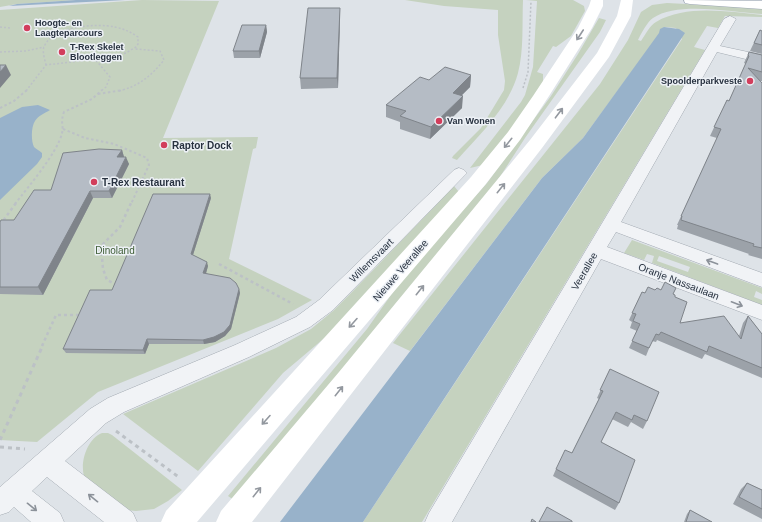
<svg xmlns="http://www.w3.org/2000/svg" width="762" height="522" viewBox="0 0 762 522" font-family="Helvetica,sans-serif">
<rect width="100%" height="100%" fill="#dee3e8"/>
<!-- green -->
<path fill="#c5d2bf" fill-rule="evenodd" d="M0 0H76L17 4 0 7Z
M142 0 219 1 163 138 258 137 256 148 253 149 229 259 312 300 278 319 98 392 37 442 0 440V10Z
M405 0H523C522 24 524 50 518 73 509 107 480 134 457 160L452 158 453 156 481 128 504 90 505 81 498 35V10L444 6Z
M526 0H573L584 6 585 11 571 36 556 47 553 46 537 72 543 74V82L513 128 483 165 470 168 521 102 525 95 533 67 537 1Z
M667 3 762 8V14C733 12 677 1 653 18 647 22 641 34 638 40L641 41C645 35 650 25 656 22 687 4 728 12 762 15V17L725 16 718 28 707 26 694 47 705 50 422 522H363L682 39 676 28 666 27 660 30V33L583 138 542 178 410 351 393 343 600 84 628 40 641 12 652 5Z
M599 18 606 20 600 32 525 138 492 189 237 502 228 496 367 329 403 278 487 183 551 96 578 54Z
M454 186 459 192 347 319 283 373 198 471 123 414 276 348 311 329 333 311 354 290Z
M632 240 762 288V294L756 291 754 297 762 300V305L652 263 654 256 647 254 644 260 624 253ZM659 256 690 267 688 272 657 261Z
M102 433H108L112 435 182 490 168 501 154 509 136 511 126 510 84 476C80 462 87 439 102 433Z"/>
<!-- water -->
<path fill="#98b2ca" d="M76 0H125L9 6 17 4Z
M664 27 679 29 685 33 363 522H280L542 178 583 138 659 33 660 29Z
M38 105 50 110C45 113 38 116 35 121 31 127 31 141 34 147 36 149 40 151 42 153V157L37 164 0 200V118L22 107Z"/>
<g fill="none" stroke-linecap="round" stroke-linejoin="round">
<defs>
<path id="minor" d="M730 16 736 19 720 46 762 55V63L717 52 621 222 762 273V287L616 232 607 247 762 305V320L601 259 452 522H425L429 513 724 19Z
M459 168 464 170 467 173 464 176 333 310 310 327 249 357 124 412 106 423 65 461 133 513 137 522H104L47 477 32 491 60 513 64 522H31L14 507 9 512 0 515V487L90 409 108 398 235 345 296 317 319 300 454 170Z"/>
<path id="primary" d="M684 0 762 1V9L690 4 685 3Z"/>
</defs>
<!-- minor casing -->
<use href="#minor" stroke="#a3aab2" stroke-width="1"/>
<!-- primary casing -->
<use href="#primary" stroke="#9da7b4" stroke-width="1"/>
<!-- path-far3 -->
<path stroke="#bcc1c6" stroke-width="1.5" stroke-dasharray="2 2" stroke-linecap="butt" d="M0 27 10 28
M0 52 26 51 44 47
M46 65C45 60 42 52 44 47 52 26 97 23 115 27 124 29 131 32 138 37V44L136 47 126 53 96 59
M523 88 528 72 531 1
M26 91 46 65 95 59 110 77 106 87 101 91
M119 91C139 86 151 76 164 60L160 51 135 49"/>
<!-- path-far2 -->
<path stroke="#bcc1c6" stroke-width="2" stroke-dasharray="2.5 2.5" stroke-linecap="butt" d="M98 94 123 90
M0 108 14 101 27 90
M63 129 85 138 114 144 147 158 149 165 131 204
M15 204C28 187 58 152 62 133 64 126 60 123 64 112L92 99 102 90"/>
<!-- path-far1 -->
<path stroke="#bcc1c6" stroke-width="2.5" stroke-dasharray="3 3" stroke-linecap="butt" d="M0 225 16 203
M219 264 293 304
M117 285 107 280 103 269 101 246 120 227 131 203
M42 346 56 315H81"/>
<!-- path -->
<path stroke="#bcc1c6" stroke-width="3" stroke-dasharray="4 4" stroke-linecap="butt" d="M116 431 180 478
M0 440 43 345
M0 447 25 449"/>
<!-- minor -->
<use href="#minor" fill="#f1f3f6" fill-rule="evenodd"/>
<!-- secondary -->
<path fill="#fff" fill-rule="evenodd" d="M591 0H603V6L592 28 549 96 520 140 485 185 197 522H161L166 511 471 177 508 132 533 96 578 28 589 6Z
M621 0H633L631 16 609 57 542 148 252 522H216L221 511 339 372 530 140 597 53 617 16Z"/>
<!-- primary -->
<use href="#primary" fill="#fff" fill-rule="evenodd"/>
</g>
<!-- wall -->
<path fill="#9ca2a9" d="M340 8V17L338 88 301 89 300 78Z
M266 25 267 32 260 58H234L233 51Z
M760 30 762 31V54L750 51Z
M749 52 762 55V81H760L762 83V259L748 255 749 254 677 229 678 225H677L717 138 710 136 727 100 729 101 746 64 744 63Z
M471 75 470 87 462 95V108L430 139 400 129V122L386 117V105L429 80Z
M122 150 124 157 129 164 112 198H93L43 295 0 294V222L14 220Z
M211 198 193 255 208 266 206 273 239 289 240 293 231 329 225 336 215 342 204 344H149L145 354 66 353 63 349 112 290Z
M655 290 673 294 675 297 680 323 739 336 743 323 748 316 762 334V378L705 354 702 359 657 340 656 342 652 341 646 356 629 348 637 331 630 328 632 322 629 320 642 292 645 293Z
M610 369 647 421 643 429 631 422 628 427 612 419 601 442 619 503 615 510 553 476 556 469 572 453 599 399 597 398Z
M747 483 762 490V519L733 504 741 489Z
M690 510 712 522H684L687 514Z"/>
<!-- shaded-wall -->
<path fill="#7f848a" d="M340 8V17L338 88 337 78Z
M266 25 267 32 260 58 259 51Z
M6 65 11 75 0 88V72Z
M471 75 470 87 452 105 453 93Z
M463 96 462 108 430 139 431 127Z
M122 150 124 157 120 164 117 157Z
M126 157 129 164 112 198 109 191Z
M90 191 93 198 43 295 38 287Z
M210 194 211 198 192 258 191 254Z
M207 262 208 266 205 277 203 273Z
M239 289 240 293 231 329 225 336 215 342 204 344 203 340Z
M147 339 149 344 145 354 143 350Z"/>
<!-- building -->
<path fill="#b5bcc5" stroke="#7f848a" d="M308 8H340L337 78H300Z
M242 25H266L259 51H233Z
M760 30 762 31V45L754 43Z
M749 52 762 55V72L748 68 762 83V248L753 246 754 244 681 220 682 216H681L721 129 714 127 727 100 729 101 749 56 748 55Z
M0 65H6L0 72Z
M445 67 471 75 453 93 463 96 431 127 400 116 406 111 386 105 420 77 429 80Z
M99 149 122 150 117 157H126L109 191H90L38 287H0V222L1 220H14L34 190H51L63 153Z
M153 194H210L191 254 207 262 203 273 230 278 236 283 239 289 230 325 224 332 214 337 203 340 147 339 143 350 63 349 90 290H112Z
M665 282 676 288 673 294 675 295V297L687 302 680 323 724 316 741 339 748 316 762 334V368L709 346 707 352 661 332 659 335 656 334 649 348 632 341 640 324 633 321 636 314 632 313 642 292 645 293 648 287 655 290 657 288 661 290Z
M610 369 659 392 647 421 634 415 632 420 616 412 601 442 635 460 619 503 556 469 565 450 572 453 603 391 600 390Z
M747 483 762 490V509L739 497Z
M547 507 572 521V522H539Z
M690 510 712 522H686Z
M532 519 536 522H531Z"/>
<!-- one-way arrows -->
<defs><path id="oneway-shaft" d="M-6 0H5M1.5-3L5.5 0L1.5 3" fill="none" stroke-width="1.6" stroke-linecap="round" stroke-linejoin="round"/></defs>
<g stroke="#93989f">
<use href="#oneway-shaft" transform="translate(580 35) rotate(123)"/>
<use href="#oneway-shaft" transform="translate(559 113) rotate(-53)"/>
<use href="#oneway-shaft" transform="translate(508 143) rotate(129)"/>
<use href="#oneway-shaft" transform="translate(501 188) rotate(-51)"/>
<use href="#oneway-shaft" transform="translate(420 290) rotate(-51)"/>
<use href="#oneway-shaft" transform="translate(353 323) rotate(132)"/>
<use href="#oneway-shaft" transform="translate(339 391) rotate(-51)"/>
<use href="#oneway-shaft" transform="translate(266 420) rotate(132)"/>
<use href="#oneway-shaft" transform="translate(257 492) rotate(-51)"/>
</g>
<g stroke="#8c929a">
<use href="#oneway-shaft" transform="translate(712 262) rotate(-160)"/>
<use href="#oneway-shaft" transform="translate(737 304) rotate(21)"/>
<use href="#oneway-shaft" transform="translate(93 498) rotate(-141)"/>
<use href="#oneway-shaft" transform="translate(32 507) rotate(39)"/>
</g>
<!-- markers -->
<g fill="#d23e5c" stroke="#edf1f6" stroke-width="1.5">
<circle cx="27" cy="28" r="4"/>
<circle cx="62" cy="52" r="4"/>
<circle cx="750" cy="81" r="4"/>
<circle cx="439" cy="121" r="4"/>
<circle cx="164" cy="145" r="4"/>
<circle cx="94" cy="182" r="4"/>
</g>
<g text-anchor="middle" stroke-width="3" stroke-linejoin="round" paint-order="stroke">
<!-- far-poi labels -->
<g font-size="9" font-weight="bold" fill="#27313f" stroke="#edf1f6" text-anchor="start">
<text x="35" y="26">Hoogte- en<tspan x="35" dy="10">Laagteparcours</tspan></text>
<text x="70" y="50">T-Rex Skelet<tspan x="70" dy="10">Blootleggen</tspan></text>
<text x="742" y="84" text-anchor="end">Spoolderparkveste</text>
<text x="447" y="124">Van Wonen</text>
</g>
<!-- poi labels -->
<g font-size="10" font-weight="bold" fill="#27313f" stroke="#edf1f6" text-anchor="start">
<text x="172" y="149">Raptor Dock</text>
<text x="102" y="186">T-Rex Restaurant</text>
</g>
<!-- park labels -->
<g font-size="10" fill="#3d5c34" stroke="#edf1f6">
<text x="115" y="254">Dinoland</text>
</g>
<!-- street labels -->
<g font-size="10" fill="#27313f" stroke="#edf1f6">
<text transform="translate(371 260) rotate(-45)" y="4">Willemsvaart</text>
<text transform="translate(400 270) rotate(-49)" y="4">Nieuwe Veerallee</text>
<text transform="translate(584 271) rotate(-60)" y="4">Veerallee</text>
<text transform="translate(679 281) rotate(21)" y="4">Oranje Nassaulaan</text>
</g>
</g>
</svg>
